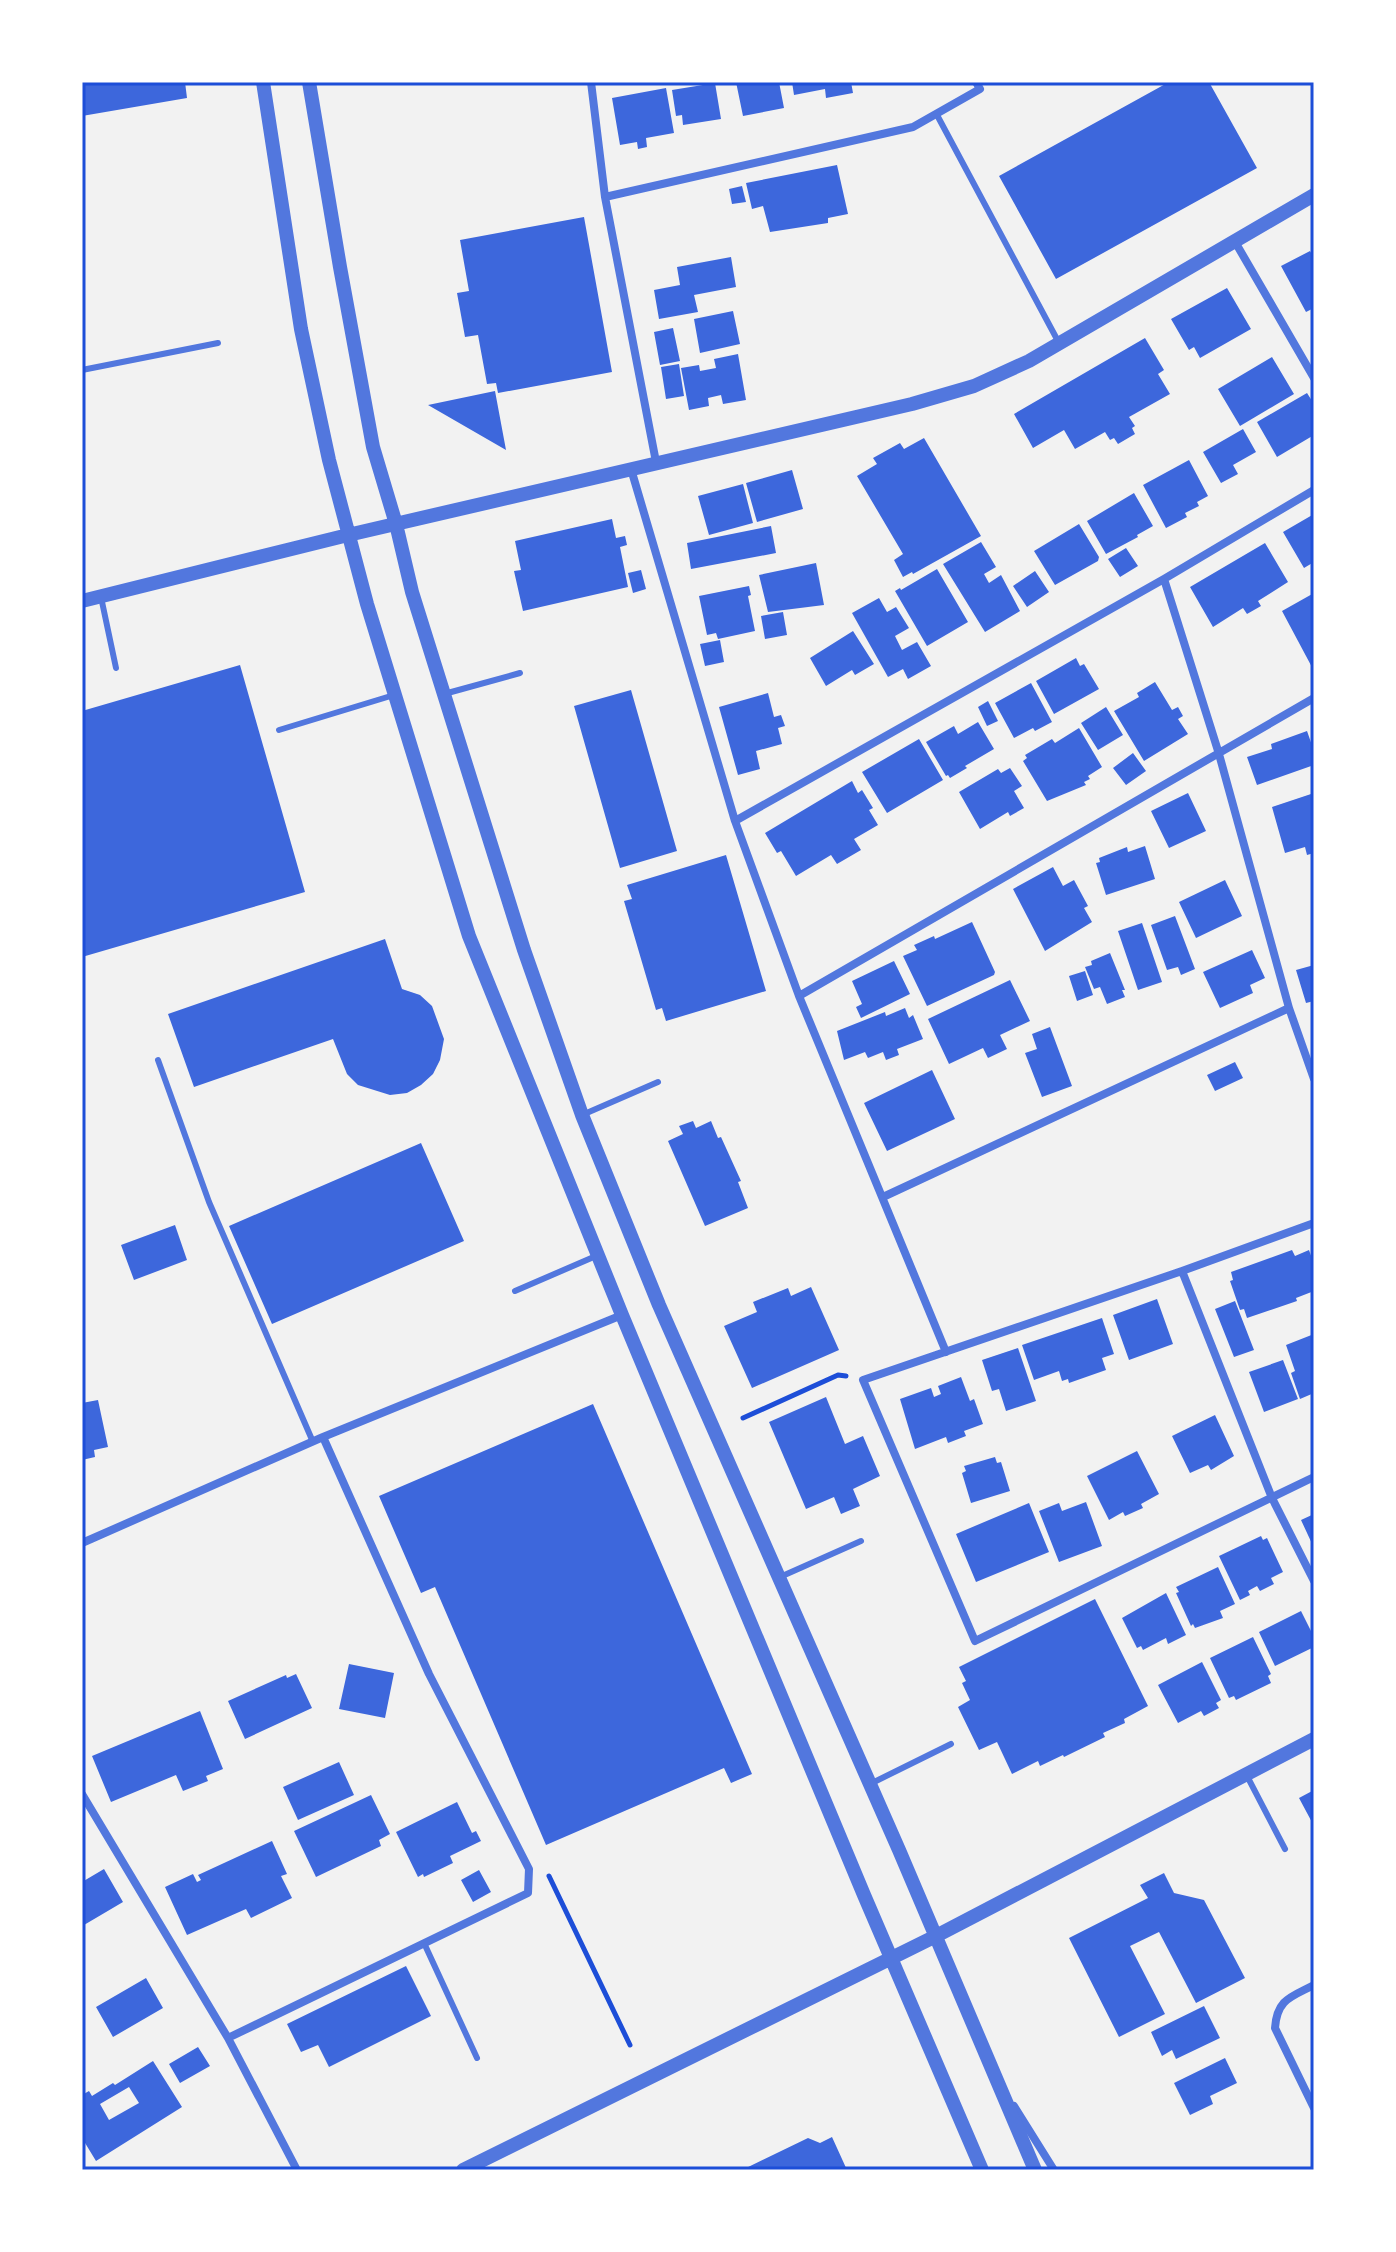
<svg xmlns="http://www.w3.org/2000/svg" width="1396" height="2252" viewBox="0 0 1396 2252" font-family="Roboto,sans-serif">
<rect width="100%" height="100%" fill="#f2f2f2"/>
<!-- building -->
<path fill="#3d67dc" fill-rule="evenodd" d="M82 82H185L187 98 82 116Z
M736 82H779L784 108 743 116Z
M792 82H851L853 93 826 98 825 89 794 95Z
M1169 82H1209L1257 168 1056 279 999 176Z
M715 83 721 119 683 125 682 115 676 116 672 90Z
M666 88 674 133 646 138 647 147 638 149 637 142 620 145 612 98Z
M837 165 848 214 828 218V223L770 232 763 206 752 209 746 183Z
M742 186 746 202 732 204 729 189Z
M584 217 612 372 498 393 496 383 487 384 478 335 465 337 457 293 469 291 460 240Z
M1310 251 1314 258V308L1306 312 1281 266Z
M731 257 736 287 694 295 698 312 659 319 654 290 680 285 677 267Z
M1227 288 1251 329 1200 358 1194 347 1189 350 1171 319Z
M733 311 740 344 700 353 694 319Z
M673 328 680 361 660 365 654 332Z
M1145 338 1164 370 1158 374 1170 394 1129 417 1135 426 1132 428 1135 434 1118 444 1114 438 1110 440 1105 432 1075 449 1064 430 1033 448 1014 414Z
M738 354 746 400 723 404 721 395 708 398 709 406 689 410 681 368 699 365 700 371 716 368 714 359Z
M1272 357 1294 394 1240 426 1218 389Z
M679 364 684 396 666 399 661 367Z
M495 391 506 450 428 405Z
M1307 393 1314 404V435L1277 457 1257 422Z
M1243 429 1256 452 1233 465 1238 474 1221 483 1203 452Z
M924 438 981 536 913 574 912 572 903 577 894 560 903 554 857 476 877 464 873 458 900 443 904 449Z
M1189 460 1208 496 1197 502 1199 506 1185 513 1187 517 1166 528 1143 485Z
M792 470 803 509 757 522 746 483Z
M743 484 753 523 709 535 698 496Z
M1134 493 1153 526 1137 535 1138 537 1106 554 1087 521Z
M1314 514V562L1304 568 1283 532Z
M612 519 616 538 625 536 627 545 620 547 628 587 523 611 514 571 521 570 515 541Z
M1079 524 1099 557 1098 561 1055 585 1034 551Z
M771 526 776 553 691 569 687 543Z
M981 542 996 567 984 574 989 583 1001 575 1020 611 985 632 943 564Z
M1265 543 1288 582 1258 601 1261 606 1247 614 1243 608 1213 627 1190 587Z
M1126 548 1138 566 1120 577 1108 559Z
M816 563 824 605 768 612 759 575Z
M937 569 968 622 927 646 895 591 900 588 901 590Z
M641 570 646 589 633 593 628 573Z
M1035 571 1049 592 1027 607 1013 586Z
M749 586 751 595 748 596 755 631 718 639 716 633 707 635 699 596Z
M1314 593V671L1282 611Z
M879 598 887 612 896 607 909 628 895 636 902 650 917 642 931 666 908 679 903 669 888 677 852 613Z
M783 612 787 635 765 639 761 616Z
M853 631 874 664 855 675 852 670 826 686 810 658Z
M720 640 724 662 705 666 700 644Z
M1076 658 1080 666 1084 664 1099 689 1054 714 1036 681Z
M240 665 305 892 82 957V711Z
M1155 682 1172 710 1178 707 1183 716 1178 719 1188 734 1144 761 1114 711 1139 697 1137 693Z
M1031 683 1052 722 1035 731 1033 728 1014 738 995 703Z
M631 690 677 851 620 868 574 706Z
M768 693 774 717 781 715 785 726 778 728 782 744 756 751 760 769 738 775 719 707Z
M988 701 998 721 987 726 978 707Z
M1106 707 1123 735 1098 750 1081 723Z
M978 722 994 749 965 766 967 768 950 778 948 775 946 776 926 742 954 726 958 734Z
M1079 728 1102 767 1088 776 1090 779 1084 782 1086 785 1047 801 1023 761 1027 758 1025 755 1052 739 1055 743Z
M1307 731 1314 751V765L1257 785 1247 757 1272 749 1271 744Z
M919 739 943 780 887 813 862 772Z
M1133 753 1146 771 1126 785 1113 768Z
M1010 768 1022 786 1014 791 1024 808 1010 816 1008 812 980 829 959 792 998 769 1001 773Z
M852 781 858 793 862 790 873 808 869 810 878 825 854 839 861 850 837 864 831 855 796 876 781 851 777 853 765 833Z
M1188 793 1206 831 1169 848 1151 811Z
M1314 793V853L1307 855 1305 847 1285 853 1272 807Z
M1145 846 1155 879 1106 895 1096 863 1100 862 1099 858 1127 847 1128 852Z
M726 855 766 991 666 1021 662 1008 656 1010 624 901 632 899 627 885Z
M1053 867 1063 886 1074 880 1088 906 1084 908 1092 922 1045 951 1013 889Z
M1225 880 1242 916 1196 938 1179 902Z
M1175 916 1195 969 1181 975 1178 967 1167 970 1151 925Z
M972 922 995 972 994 975 927 1006 903 956 917 950 914 945 934 936 935 939Z
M1142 923 1162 982 1138 990 1118 931Z
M385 939 402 989 420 995 432 1006 444 1039 440 1060 433 1074 421 1085 407 1093 390 1095 358 1085 347 1074 333 1039 194 1087 168 1014Z
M1252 950 1265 978 1250 985 1253 993 1220 1008 1203 972Z
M1110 953 1125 990H1122L1125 997 1107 1004 1100 987 1094 989 1085 967 1092 965 1091 961Z
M894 961 910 994 861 1018 856 1007 862 1004 852 981Z
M1314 965V1001L1306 1003 1296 970Z
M1085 971 1093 995 1077 1001 1069 976Z
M1010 980 1030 1021 1000 1035 1007 1049 988 1058 983 1048 949 1064 928 1019Z
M905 1008 909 1018 913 1015 923 1039 897 1049 899 1055 886 1060 883 1052 868 1058 865 1052 844 1060 837 1031 885 1012 886 1016Z
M1050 1027 1072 1086 1042 1097 1025 1053 1037 1049 1032 1034Z
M1235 1062 1243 1078 1215 1091 1207 1075Z
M932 1070 955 1119 887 1151 864 1103Z
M693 1121 696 1128 711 1121 718 1138 721 1137 741 1181 738 1182 748 1208 705 1226 668 1141 683 1134 679 1126Z
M421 1143 464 1241 272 1324 229 1226Z
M175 1225 187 1260 134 1280 121 1245Z
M1292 1250 1295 1256 1309 1250 1314 1264V1291L1296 1298 1297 1301 1247 1318 1244 1309 1240 1310 1230 1281 1233 1280 1231 1272Z
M811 1287 839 1350 752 1388 724 1326 757 1312 753 1302 788 1288 791 1296Z
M1157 1299 1173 1344 1129 1360 1113 1315Z
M1235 1301 1254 1350 1234 1357 1215 1309Z
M1102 1318 1114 1354 1102 1358 1106 1370 1069 1383 1068 1379 1062 1381 1059 1371 1034 1380 1022 1345Z
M1314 1334V1393L1300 1399 1291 1373 1295 1371 1286 1345Z
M1018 1348 1036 1401 1006 1411 999 1389 992 1391 982 1360Z
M1283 1360 1298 1399 1264 1412 1249 1372Z
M961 1377 970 1401 974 1399 983 1424 964 1431 966 1436 948 1443 946 1437 915 1449 900 1399 931 1388 934 1397 941 1394 938 1386Z
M826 1397 845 1444 863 1436 880 1476 853 1489 860 1506 841 1514 834 1497 806 1509 769 1422Z
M98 1400 108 1447 94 1450 95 1457 82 1460V1403Z
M593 1404 752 1774 731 1783 724 1768 546 1845 435 1587 421 1593 379 1496Z
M1215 1415 1234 1456 1211 1470 1208 1465 1190 1473 1172 1436Z
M1137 1451 1159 1494 1141 1504 1143 1508 1125 1516 1123 1512 1109 1520 1087 1476Z
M995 1457 997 1463 1001 1462 1010 1491 971 1503 962 1473 966 1471 964 1466Z
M1086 1502 1102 1546 1059 1562 1039 1511 1059 1503 1062 1511Z
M1029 1503 1049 1552 976 1582 956 1534Z
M1314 1514V1548L1301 1520Z
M1261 1536 1263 1540 1267 1538 1283 1572 1271 1578 1274 1584 1260 1591 1257 1586 1248 1591 1250 1595 1240 1600 1219 1556Z
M1218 1567 1235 1604 1220 1611 1223 1618 1195 1628 1193 1624 1191 1626 1176 1593 1179 1592 1176 1587Z
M1166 1593 1186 1635 1168 1644 1166 1638 1143 1650 1141 1646 1137 1648 1122 1618Z
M1095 1599 1148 1706 1124 1719 1125 1723 1103 1733 1105 1737 1064 1757 1063 1755 1040 1766 1038 1761 1012 1774 997 1742 979 1750 958 1707 970 1700 962 1683 966 1681 959 1667Z
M1301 1611 1314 1637 1312 1642 1314 1647 1275 1666 1259 1632Z
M1253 1637 1271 1674 1268 1676 1271 1683 1236 1700 1234 1696 1229 1698 1210 1658Z
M1202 1662 1221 1700 1216 1703 1219 1708 1204 1716 1201 1711 1178 1723 1158 1685Z
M349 1664 394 1673 385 1718 339 1709Z
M296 1674 312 1708 245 1739 228 1701 286 1675 287 1678Z
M200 1711 223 1769 206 1776 208 1781 183 1791 176 1775 111 1802 92 1756Z
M339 1762 354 1795 298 1820 283 1787Z
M1314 1790V1826L1299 1798Z
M371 1795 390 1834 379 1840 381 1846 316 1877 294 1831Z
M457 1802 472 1833 476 1831 481 1841 450 1856 453 1863 424 1877 423 1874 418 1877 396 1832Z
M272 1841 287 1874 281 1876 292 1898 251 1918 246 1909 187 1935 165 1887 193 1874 197 1882 201 1880 198 1875Z
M104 1869 123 1902 84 1925 82 1882Z
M479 1870 491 1892 473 1902 461 1880Z
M1164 1873 1174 1893 1204 1900 1245 1978 1196 2003 1159 1932 1130 1946 1165 2014 1119 2037 1069 1938 1148 1898 1140 1885Z
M406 1966 431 2016 329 2067 318 2045 301 2052 287 2024Z
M146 1978 163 2008 113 2037 96 2007Z
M1204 2006 1220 2038 1176 2059 1172 2050 1162 2056 1151 2032Z
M198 2047 210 2066 180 2083 169 2064Z
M1225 2058 1237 2083 1210 2096 1213 2104 1190 2115 1174 2083Z
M153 2061 182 2107 96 2161 82 2138V2095L89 2091 92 2096 113 2083 115 2085ZM129 2087 139 2103 109 2120 100 2104Z
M832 2137 847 2170H742L808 2138 820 2143Z"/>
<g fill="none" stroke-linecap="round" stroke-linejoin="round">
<!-- path -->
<path stroke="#1d4ed8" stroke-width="5" d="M743 1418 838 1375 846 1376
M549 1876 630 2045"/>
<!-- service -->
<path stroke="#5277de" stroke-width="6" d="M937 115 1059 343
M82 370 218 343
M101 597 116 668
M444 694 520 673
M279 730 394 695
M158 1060 209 1202 313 1442
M582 1115 658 1082
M515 1291 596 1256
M780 1577 861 1541
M1246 1774 1285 1849
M872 1783 951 1744
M424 1943 477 2058"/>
<!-- minor -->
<path stroke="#5277de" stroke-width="8" d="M591 82 605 197 656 462
M605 197 913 127 980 89 976 82
M1234 240 1314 378
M631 469 735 821 799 996 946 1352
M1164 579 1219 754 1289 1008 1314 1079
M735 821 1164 579 1314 490
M799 996 1314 698
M883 1197 1289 1008
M1314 1223 1182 1271 863 1380 975 1641 1314 1477
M1182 1271 1272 1498 1314 1581
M82 1543 323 1437 622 1315
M82 1794 228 2038 297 2170
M1314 1985C1291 1997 1277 1999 1275 2028L1314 2108
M228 2038 528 1893 529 1869 429 1674 323 1437
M1014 2106 1054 2170"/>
<!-- tertiary -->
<path stroke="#5277de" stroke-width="14" d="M263 82 301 329 329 460 367 604 469 936 622 1315 864 1895 982 2170
M309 82 340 267 373 447 396 524 412 592 524 950 582 1115 659 1305 899 1850 1035 2170
M82 601 348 535 912 404 974 386 1029 361 1314 195
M463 2170 936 1936 1314 1739"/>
</g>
<!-- border -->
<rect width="1396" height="2252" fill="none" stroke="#ffffff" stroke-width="168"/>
<rect x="84" y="84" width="1228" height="2084" fill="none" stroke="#1d4ed8" stroke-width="3"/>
</svg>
